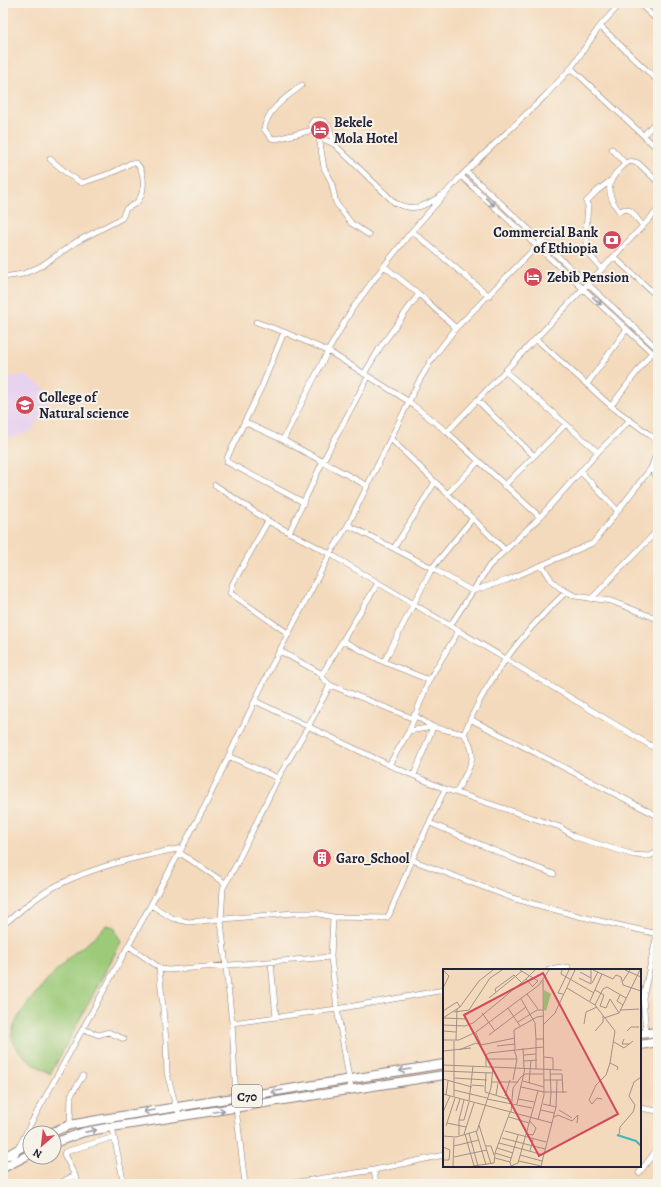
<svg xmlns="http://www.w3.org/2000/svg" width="661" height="1187" viewBox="0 0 661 1187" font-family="Alegreya,serif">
<rect width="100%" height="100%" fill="#f7f3e8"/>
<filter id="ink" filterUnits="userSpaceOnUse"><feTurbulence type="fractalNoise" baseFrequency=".025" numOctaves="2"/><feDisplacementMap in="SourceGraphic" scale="8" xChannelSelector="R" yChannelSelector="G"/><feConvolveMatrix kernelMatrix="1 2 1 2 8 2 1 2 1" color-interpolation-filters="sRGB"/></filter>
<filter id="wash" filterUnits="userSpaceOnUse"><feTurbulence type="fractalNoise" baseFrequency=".012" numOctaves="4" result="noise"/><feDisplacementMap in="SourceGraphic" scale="16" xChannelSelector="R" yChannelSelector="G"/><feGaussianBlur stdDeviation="0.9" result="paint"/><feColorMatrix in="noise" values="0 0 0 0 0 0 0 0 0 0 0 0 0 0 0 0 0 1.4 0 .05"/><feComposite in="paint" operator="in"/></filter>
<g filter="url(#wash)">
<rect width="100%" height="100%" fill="#f4dabc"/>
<!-- built -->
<path fill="#e7d2ef" d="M25 375 54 394 31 432 3 440V378Z"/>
<!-- green -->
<path fill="#9cca79" stroke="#5f765a" d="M107 925 114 927 121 942 50 1075C39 1066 15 1054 12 1037 9 1017 59 967 74 953 79 949 84 946 89 942 95 937 101 931 107 925Z"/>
</g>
<g filter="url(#ink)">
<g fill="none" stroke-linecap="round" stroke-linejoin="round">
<defs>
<path id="minor" d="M639 3 658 21
M600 26 658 81
M571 68 658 149
M302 85C287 97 268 108 264 129L271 138 276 139 313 130
M644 135 658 119
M319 137 324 168 331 181 336 203 351 223 369 235
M334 144 329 126 323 121 314 120 311 124 313 130 319 137 334 144 395 203C416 213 426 205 444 194
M612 149 625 163
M466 171 658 349
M461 176 658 358
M643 226 631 211 626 209 619 211C608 197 605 182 620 169 623 166 626 163 630 161L638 163 658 182
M412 231 489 296
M614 257 658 297
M384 266 419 294 456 328
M602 269 588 253 586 229 588 206 586 202 597 191 610 181
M3 277 23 274 41 266 76 242 122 218C124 215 124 211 126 209 128 207 132 206 135 204 146 195 146 172 136 163H131L114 172 82 183 69 175 50 159
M256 322 284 332 328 351 408 401 447 432 540 517
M284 332 262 386 227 458V462L303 502
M536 339 611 406 658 441
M506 372 598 452
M364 374 381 346 419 294
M587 384 627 329
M477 400 534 456
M611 406 652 352
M244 422 283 440 366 485
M447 432 658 210
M391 439 505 550
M283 440 328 351 352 309 384 266 412 231 461 176 544 97 571 68 600 26 621 3
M651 468 658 480
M580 471 618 511
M215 485 268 521 330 554 658 750
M504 486 566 424
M448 493 478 462
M268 521 233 583 230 593 289 634
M348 525 432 568 472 591 507 580 593 543 651 468 658 449
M289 533 323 461 368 377
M394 548 435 482
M542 565 552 581 560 588 575 596 611 601 658 619
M591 599 658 530
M450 626 489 566 540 517 598 452 629 421
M343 641 384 662 429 680
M280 651 322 674
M384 662 432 568 473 518
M330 685 412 718
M255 701 389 765 445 789 560 827 575 837 634 855 649 856 656 853 658 849
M414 715 433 727 464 734C481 758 468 768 457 791
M470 719 658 816
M409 731 433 727
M464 734C486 679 523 632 566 592
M228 756 278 778 308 727 330 685 322 677V674L378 583
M389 765 409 731 429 680 459 630
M414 775 433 727
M430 823 519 861 554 874
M180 853 225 883
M412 860 512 898 578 916 658 934
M151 905 172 918 188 922 294 913H315L333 917 386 918 389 915 412 860 445 789
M333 917 331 957 337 1009 351 1089
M3 925C20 911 38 895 58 885 96 866 140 856 182 848
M129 946 161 969 168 970 331 957
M271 962 276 1017
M159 967 166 1040 167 1073 176 1107 181 1117
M549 970 568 967
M232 1023 337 1009 444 990
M83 1029 99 1035 108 1032 124 1039
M646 1033 643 998 657 934
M236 1098 232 1023 221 921 223 888 235 867 278 778
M236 1108 245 1184
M640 1108 658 1111
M70 1125 71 1095 83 1076
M112 1127 124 1184
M12 1161 30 1125 206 804 270 669 330 554 348 525 418 383 432 359 456 328 541 242
M374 1170 376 1184
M639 1173 658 1148
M58 1184 75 1175
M79 1184 64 1154 65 1152 114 1137
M286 1184 374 1170 444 1155"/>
<path id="highway" d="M640 1034 658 1032
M640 1045 658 1042
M50 1133 70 1125 103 1119 444 1064
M54 1143 84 1132 112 1127 444 1075
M3 1158 30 1142
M3 1168 30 1154"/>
</defs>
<!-- minor casing -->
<use href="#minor" stroke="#8b7e7c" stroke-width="6"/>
<!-- highway casing -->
<use href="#highway" stroke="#8b7e7c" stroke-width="10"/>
<!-- minor -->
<use href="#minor" stroke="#fff" stroke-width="5"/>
<!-- highway -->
<use href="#highway" stroke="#fff" stroke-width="8"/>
</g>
<!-- one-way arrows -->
<defs><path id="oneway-shaft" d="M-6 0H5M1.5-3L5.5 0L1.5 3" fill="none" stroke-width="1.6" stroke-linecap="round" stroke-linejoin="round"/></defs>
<g stroke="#9c9ca7">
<use href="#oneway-shaft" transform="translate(490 202) rotate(43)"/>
<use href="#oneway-shaft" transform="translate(597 301) rotate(43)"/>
<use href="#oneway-shaft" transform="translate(405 1070) rotate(171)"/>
<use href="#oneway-shaft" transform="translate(277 1091) rotate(171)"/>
<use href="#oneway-shaft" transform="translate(149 1111) rotate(171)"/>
<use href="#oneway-shaft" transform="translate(219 1111) rotate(-9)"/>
<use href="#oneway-shaft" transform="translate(91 1131) rotate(-11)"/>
</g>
</g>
<!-- icons -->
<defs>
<symbol id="hotel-disc" viewBox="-11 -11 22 22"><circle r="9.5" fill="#d1495b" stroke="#f7f3e8"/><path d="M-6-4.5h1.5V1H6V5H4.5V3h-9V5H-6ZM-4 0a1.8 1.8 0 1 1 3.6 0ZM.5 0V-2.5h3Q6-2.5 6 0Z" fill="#fff"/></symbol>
<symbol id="bank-disc" viewBox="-11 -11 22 22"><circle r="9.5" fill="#d1495b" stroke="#f7f3e8"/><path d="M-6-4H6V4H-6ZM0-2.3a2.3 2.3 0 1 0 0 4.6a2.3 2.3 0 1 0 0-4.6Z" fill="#fff"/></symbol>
<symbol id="university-disc" viewBox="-11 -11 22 22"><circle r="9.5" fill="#d1495b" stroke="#f7f3e8"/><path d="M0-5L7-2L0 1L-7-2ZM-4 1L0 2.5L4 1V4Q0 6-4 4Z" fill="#fff"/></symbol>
<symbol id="building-disc" viewBox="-11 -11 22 22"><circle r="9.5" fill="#d1495b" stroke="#f7f3e8"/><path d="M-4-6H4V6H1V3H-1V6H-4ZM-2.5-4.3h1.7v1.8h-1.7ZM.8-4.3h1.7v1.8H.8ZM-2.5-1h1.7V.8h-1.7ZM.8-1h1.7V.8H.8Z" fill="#fff"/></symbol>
</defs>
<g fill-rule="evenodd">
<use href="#hotel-disc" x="309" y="119" width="22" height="22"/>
<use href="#bank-disc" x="601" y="229" width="22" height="22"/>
<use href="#hotel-disc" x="522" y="266" width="22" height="22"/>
<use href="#university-disc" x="14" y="394" width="22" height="22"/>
<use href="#building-disc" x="311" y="847" width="22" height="22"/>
</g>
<g text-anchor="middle" stroke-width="4" stroke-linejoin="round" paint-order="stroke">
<!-- shield labels -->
<rect fill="#f7f3e8" stroke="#62616f" stroke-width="1" x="232" y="1085" width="30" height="22" rx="3"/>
<g font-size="13" font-weight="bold" fill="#22223b">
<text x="247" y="1101">C70</text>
</g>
<!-- poi labels -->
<g font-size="14" font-weight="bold" fill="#22223b" stroke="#f7f3e8" text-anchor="start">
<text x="334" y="127">Bekele<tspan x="334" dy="16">Mola Hotel</tspan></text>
<text x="598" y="237" text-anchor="end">Commercial Bank<tspan x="598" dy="16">of Ethiopia</tspan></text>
<text x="547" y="282">Zebib Pension</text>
<text x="39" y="402">College of<tspan x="39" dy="16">Natural science</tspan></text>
<text x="336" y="863">Garo_School</text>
</g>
</g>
<!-- overview -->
<g transform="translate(443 969)">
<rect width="198" height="198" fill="#f4dabc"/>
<path d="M101 21 108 25 103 42 101 41Z" fill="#9cca79"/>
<path fill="none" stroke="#45b5bc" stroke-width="2" d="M174 166 193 172 198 177"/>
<path fill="none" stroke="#a09088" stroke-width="1" d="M77 1 95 12 90 17M119 1 118 5 151 24M148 1V15M150 1 170 10 173 6 178 8 180 16 198 22M182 1 198 8M137 3 148 9M136 9 148 15M83 10 92 1M180 12 187 1M149 14 155 3M0 19 6 7 0 1M124 19 152 36 172 62 167 94 175 98 174 101M152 21 161 26 157 37 163 39 167 30 176 44M53 23 52 20 71 6 78 13M84 25 95 40M120 25 115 24 126 1M177 26 174 32 180 36M46 29 79 2M78 30 92 54 93 70M147 32 159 5M152 36 160 20 164 18 183 29M65 39 77 57M178 41 196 40M0 42 14 33 17 38M11 43 26 41 47 9 59 1M39 44 52 62M0 49 17 38 36 12 50 1M1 49 24 50M161 49 176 44 197 1M75 53 94 41H100M141 55 143 43 154 38M0 56 22 57 30 54 83 10 90 18M100 56 112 44 132 1M0 62 13 63M152 62 160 53V47M184 62 188 58H196M33 64 38 76M46 66 83 38M181 70 179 75H186M0 71H16L33 63 96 16 106 1M13 71 14 40M171 73 181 79 190 72M54 77 72 75M80 79 81 99M72 80 71 61 94 48 100 47M16 81 33 74 38 76 72 69M0 82 28 79M81 86 93 85M101 88 110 89V100M43 90H74M81 92 94 91M0 96 119 101M43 97V86L46 84 100 78M93 100V70H100M107 100 108 124M0 102 49 104M43 104 42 123 68 131M107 105H119L120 124M11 109 44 111M0 110 29 118M70 111 74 90 71 80M101 111H119M80 112 101 118M49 113H75M86 114 88 91M29 116 41 117M78 118 101 123H124M11 121 44 129M0 125 109 154M3 126 5 112M53 126 55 114M11 127V72M62 127 67 111M44 130 89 139M75 130 91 133M159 130 154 129 149 135 146 131 153 116 163 106 167 94M26 132 30 97M74 135 82 99M100 135 113 138M107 137 108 124M98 141 111 144M116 141 129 149M13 142 17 130M0 143 7 127M68 143 70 119 78 108 82 105H100M66 148 86 154M111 148 115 146 129 152 135 146 134 154M16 151H21L26 133M95 151 101 126 100 11M4 154 23 158M36 156 48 195M3 157 12 129M33 162 43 196M34 162 48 119 50 98M62 162 103 173M26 164 35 197M21 165 31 134M22 165 31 197M83 165 90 166 93 159 86 151M16 166V151L21 131M176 166 177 158 190 143 192 136 186 127 191 113 198 108M0 167 13 168 34 162M59 169 102 180M56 174 101 186M11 177 36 171M43 177H48L51 186M0 178 7 181 6 191H0M54 179 70 184M87 182 90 170M52 184 68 189M77 186 99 192M11 188 44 181M52 189 67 193 68 197 75 194M76 192 98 197M67 193 75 166M75 194 95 122M10 197 11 169M30 197 51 194 52 184 67 143M98 197 113 138 114 111"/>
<path fill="#d1495b" fill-opacity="0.15" stroke="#d1495b" stroke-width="2" d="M100 4 175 145 96 187 21 46Z"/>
<rect width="198" height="198" fill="none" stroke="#22223b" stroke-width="2"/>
</g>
<!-- margin -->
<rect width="661" height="1187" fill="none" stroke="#f7f3e8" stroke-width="16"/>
<!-- north arrow -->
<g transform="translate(42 1145) rotate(208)"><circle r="19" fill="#f7f3e8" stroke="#a29fa3"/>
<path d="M0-3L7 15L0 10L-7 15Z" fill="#d1495b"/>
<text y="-6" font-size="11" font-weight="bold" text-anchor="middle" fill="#22223b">N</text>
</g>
</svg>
